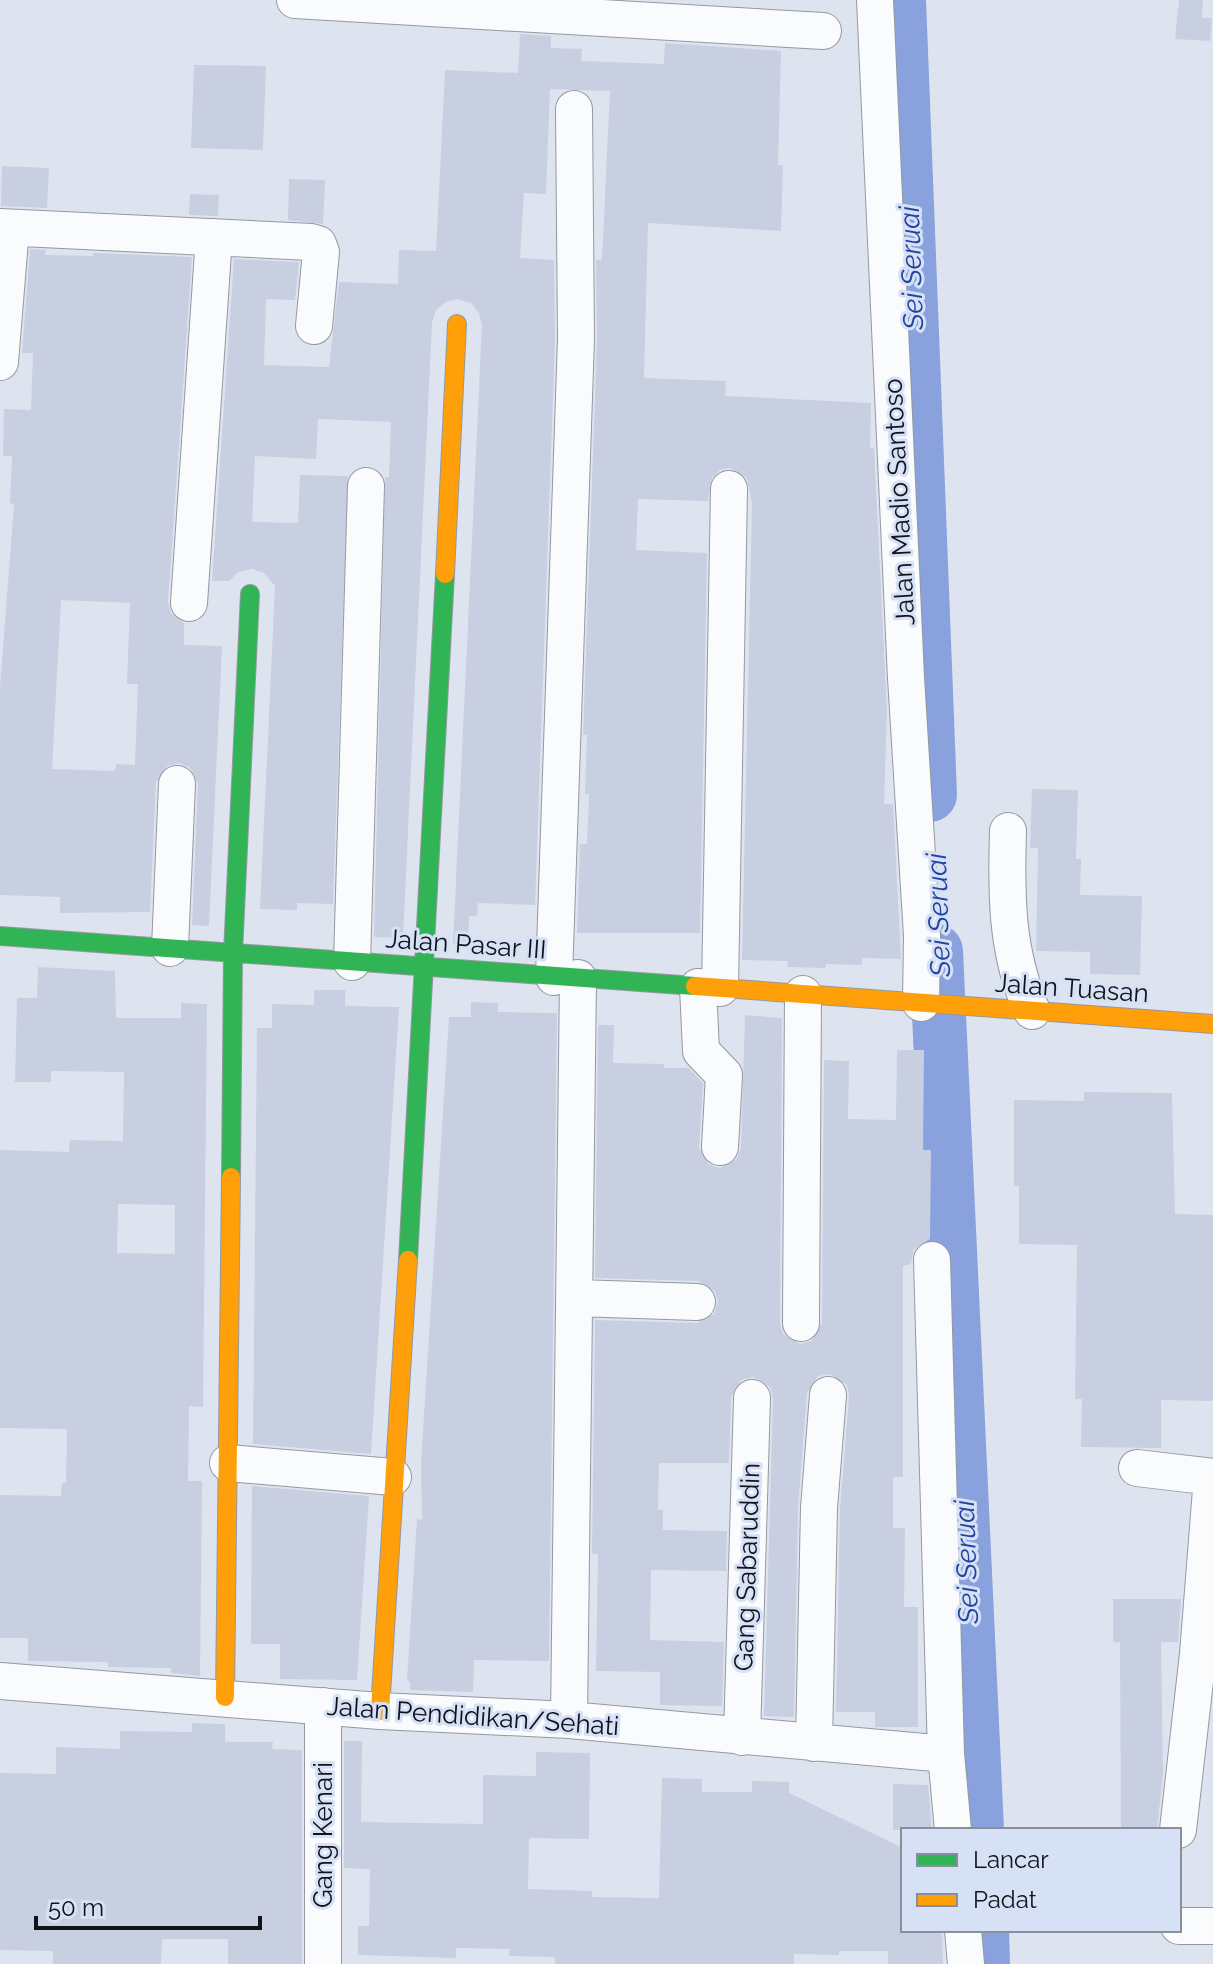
<svg xmlns="http://www.w3.org/2000/svg" width="1213" height="1964" viewBox="0 0 1213 1964" font-family="Raleway,sans-serif">
<rect width="100%" height="100%" fill="#dee4ef"/>
<g fill="none" stroke-linecap="round" stroke-linejoin="round">
<!-- river -->
<path stroke="#89a2dd" stroke-width="54" d="M899 0 930 795
M936 951 977 1830
M982 1930 983 1964"/>
</g>
<!-- building -->
<path fill="#c7cfe1" fill-rule="evenodd" d="M1179 0H1203L1202 18H1212L1210 41 1175 39Z
M520 34 551 36V48L582 49 581 61 664 64 665 43 781 51 778 165H783L781 231 648 223 644 378 726 381 725 396 871 403 870 448H874L887 710 884 804H893L901 959 862 958V965L826 964 825 968 787 967 788 961 742 960 752 503 747 478 730 468 720 470 712 478 708 501 638 499 636 550 707 553 700 933H577L580 844H587L589 794H585L587 735H583L597 340 596 261 602 259 610 91 550 89 546 194 524 193 520 258 554 260 555 339 535 905 478 903 477 916H469L468 945 453 944 482 325 479 313 471 303 457 299 446 302 436 310 432 323 403 938 374 937 385 477H389L391 422 318 419 316 459 255 456 252 522 298 523 300 475 348 476 333 904 297 903V910L260 909 275 586 264 573 252 569 238 572 229 581H212L234 259 299 262 295 300 266 299 264 365 329 367 339 282 398 284 399 250 436 251 445 70 518 73Z
M194 65 266 66 263 150 191 148Z
M2 166 49 168 47 208 1 206Z
M289 179 325 180 323 224 288 220Z
M190 194 219 195 218 216 189 215Z
M30 249 46 250 45 255 93 256V253L192 257 168 602 171 613 184 623V645L222 646 209 926 192 925 198 784 189 767 179 763 167 766 156 782 150 912 60 913V897L0 895V688L14 504 10 503 12 456H3L4 409 31 410 33 353H22ZM61 600 130 603 127 684H138L135 765 116 764 115 771 52 769Z
M1032 789 1078 790 1076 859H1081L1080 895 1142 896 1140 975 1090 974V952L1036 951 1038 848H1030Z
M38 967 115 971 116 1018H181V1003L207 1004 203 1407 189 1406 188 1481H202L200 1676 171 1673V1668L108 1667V1662L28 1661V1638H0V1495L61 1496 62 1483H66L67 1429 0 1428V1150L69 1152 70 1140 123 1141 124 1072 51 1071V1082H15L17 998H37ZM118 1204 175 1205V1254L117 1253Z
M314 990H345V1006L399 1007 371 1454 253 1444 257 1028H272V1004L314 1005Z
M471 1002 498 1003V1012L557 1013 549 1661 474 1660 473 1692 410 1690V1681H407L417 1519 422 1520 421 1463 449 1017H471Z
M745 1015 782 1018 780 1323 783 1334 800 1344 812 1341 822 1323 824 1060 849 1061 848 1119 896 1120 897 1050H924L923 1150H931L930 1239 914 1249 911 1264 903 1266V1477H893V1528H905L904 1607H918V1727H875V1712H836L840 1509 849 1397 847 1385 830 1374 818 1376 807 1393 798 1507 794 1717 764 1716 773 1399 770 1387 753 1377 741 1380 731 1397 729 1463H659L658 1510H663V1530L727 1531 726 1571 651 1570 650 1640 724 1642 722 1706 660 1705V1672L596 1671 598 1554H592L595 1320 697 1323 714 1314 718 1302 715 1291 698 1281 595 1278 598 1025H614L613 1063 664 1064V1068H689L703 1083 699 1147 708 1164 720 1168 737 1159 741 1148Z
M1084 1092 1172 1093 1175 1214 1213 1215V1401L1161 1400V1448L1081 1447 1082 1399H1075L1077 1245 1019 1244V1186H1014V1100L1084 1101Z
M252 1486 369 1496 357 1680 280 1679V1644H251Z
M1113 1599H1181L1178 1642H1161L1163 1773 1157 1830H1121L1120 1642H1113Z
M192 1723 225 1724V1742H273L272 1749 302 1750V1964H228V1939H162L161 1964H53V1951L0 1950V1773L56 1774V1747L120 1749V1731L192 1732Z
M344 1741H362L361 1822 483 1824V1775L536 1776V1752L590 1753 589 1839 529 1838 528 1889 592 1891V1897L659 1898 662 1778 702 1779V1792H752V1781L789 1782V1793L903 1848V1930H942L943 1964H888V1951H839V1955L794 1954V1964H555V1957L509 1956V1949L456 1948V1958L358 1955V1926H369L370 1869 344 1868Z
M893 1784 928 1785 932 1830H893Z"/>
<g fill="none" stroke-linecap="round" stroke-linejoin="round">
<defs>
<path id="street" d="M295 0 823 31
M875 0 906 678 922 936 921 1003
M0 227 311 242 318 244 321 252 314 326
M0 362 11 228
M189 603 214 237
M1008 831C1006 894 1006 952 1032 1011
M170 948 177 784
M352 962 366 486
M554 977 576 339 574 109
M698 987 701 1051 724 1075 720 1147
M720 988 729 489
M932 1260 946 1754 953 1830
M577 1298 697 1302
M801 1323 803 994
M228 1463 393 1477
M1137 1468 1213 1477
M0 1681 380 1711 569 1720 946 1754
M569 1720 578 978
M742 1737 752 1398
M814 1743 819 1508 828 1395
M1178 1830 1198 1654 1212 1477
M1179 1926H1213
M963 1930 966 1964
M323 1964V1706"/>
<path id="fast" d="M0 936 695 986
M231 1177 233 953 250 594
M408 1260 445 574"/>
<path id="slow" d="M445 574 457 324
M695 986 1213 1024
M225 1697 231 1177
M380 1711 408 1260"/>
</defs>
<!-- street casing -->
<use href="#street" stroke="#9499a1" stroke-width="38"/>
<!-- fast casing -->
<use href="#fast" stroke="#9499a1" stroke-width="20"/>
<!-- slow casing -->
<use href="#slow" stroke="#9499a1" stroke-width="20"/>
<!-- street -->
<use href="#street" stroke="#fafbfd" stroke-width="36"/>
<!-- fast -->
<use href="#fast" stroke="#30b455" stroke-width="18"/>
<!-- slow -->
<use href="#slow" stroke="#ff9f0a" stroke-width="18"/>
</g>
<g text-anchor="middle" stroke-width="6" stroke-linejoin="round" paint-order="stroke">
<!-- street labels -->
<g font-size="26" fill="#0f131a" stroke="#d7e1f6">
<text transform="translate(899 502) rotate(-93)" y="9">Jalan Madio Santoso</text>
<text transform="translate(466 944) rotate(4)" y="9">Jalan Pasar III</text>
<text transform="translate(1072 988) rotate(4)" y="9">Jalan Tuasan</text>
<text transform="translate(747 1567) rotate(-88)" y="9">Gang Sabaruddin</text>
<text transform="translate(473 1716) rotate(4)" y="9">Jalan Pendidikan/Sehati</text>
<text transform="translate(323 1835) rotate(-90)" y="9">Gang Kenari</text>
</g>
<!-- water labels -->
<g font-size="28" font-style="italic" fill="#2244a0" stroke="#d7e1f6">
<text transform="translate(911 268) rotate(-92)" y="10">Sei Seruai</text>
<text transform="translate(938 915) rotate(-92)" y="10">Sei Seruai</text>
<text transform="translate(966 1562) rotate(-92)" y="10">Sei Seruai</text>
</g>
</g>
<!-- legend -->
<rect x="901" y="1828" width="280" height="104" fill="#d7e1f6" stroke="#878f9e" stroke-width="2"/>
<rect x="917" y="1854" width="40" height="12" fill="#30b455" stroke="#878f9e" stroke-width="2"/>
<text x="973" y="1868" font-size="24" fill="#0f131a">Lancar</text>
<rect x="917" y="1894" width="40" height="12" fill="#ff9f0a" stroke="#878f9e" stroke-width="2"/>
<text x="973" y="1908" font-size="24" fill="#0f131a">Padat</text>
<!-- scale -->
<path d="M36 1916v12h224v-12" fill="none" stroke="#0f131a" stroke-width="4"/>
<text x="48" y="1916" font-size="24" fill="#0f131a" stroke="#d7e1f6" stroke-width="6" paint-order="stroke">50 m</text>
</svg>
